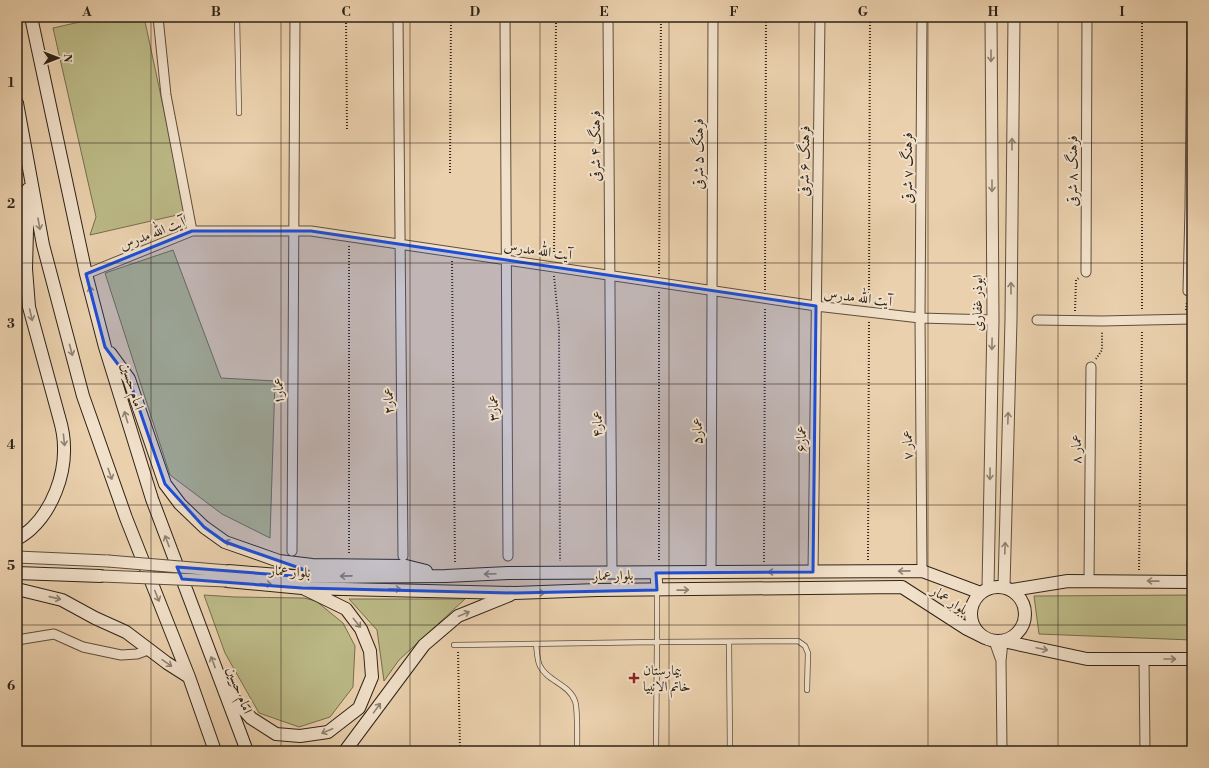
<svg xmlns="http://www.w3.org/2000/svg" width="1209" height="768" viewBox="0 0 1209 768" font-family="'Libre Bodoni',Amiri,serif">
<rect width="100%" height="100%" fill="#ead0ad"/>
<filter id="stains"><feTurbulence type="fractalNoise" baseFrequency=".005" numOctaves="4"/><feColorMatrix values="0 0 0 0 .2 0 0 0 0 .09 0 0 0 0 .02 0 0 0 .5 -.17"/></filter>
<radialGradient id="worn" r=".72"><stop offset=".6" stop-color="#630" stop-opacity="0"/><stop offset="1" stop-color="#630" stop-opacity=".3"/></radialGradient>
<!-- green -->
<path fill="#bbb986" stroke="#756e4e" d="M102 17H144L186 213 90 235 96 217 53 28Z
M173 250 221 378 275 381 270 538 222 514 170 475 105 273Z
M204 595 235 597 304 598 316 601 343 623 355 646 353 687 330 717 299 727 259 713 225 653Z
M1192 595V640L1039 634 1034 596Z
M349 599H465L399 660 384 681 377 630Z"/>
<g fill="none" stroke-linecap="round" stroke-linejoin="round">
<defs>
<path id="service" d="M237 17 239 113
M657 590V642L798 641 805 646 808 653 807 690
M729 642 730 751
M536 644C537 651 537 660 540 666 547 681 569 684 575 701 578 709 577 740 577 751
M454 645 657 642 656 751"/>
<path id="minor" d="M158 17 166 95 192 231
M398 17 403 556
M505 17 508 556
M608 17 612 573
M1086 272 1087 17
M86 274 192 231H311L816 306 920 318 993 320
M1188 291 1190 208 1192 17
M1037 320 1102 321 1192 319
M292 551 295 17
M922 571 920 318 922 17
M711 572 713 17
M813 572 820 17
M1089 581 1091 367
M1192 582V563
M17 640 54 634 83 647 121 655 137 654 148 650
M994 641 1000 658
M1144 659 1145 751
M1002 751 1001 661 1003 641"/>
<path id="tertiary" d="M17 557 108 561
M656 573 657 590
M1004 587 1011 320 1014 17
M988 589 993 320 991 17"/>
<path id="secondary" d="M31 17 86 274 105 347 152 499 247 751
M17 103 43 245 83 396 126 518 189 677 215 751
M110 353 129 379 165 484 180 504 204 527 225 542 279 561 312 565 406 566 426 571
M17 539C22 536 28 532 32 528 52 509 65 476 64 447 64 437 62 427 59 417L29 307 26 269 28 189
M228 571 303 577 446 576 508 573 922 571 981 593
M17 573 101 576
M227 581 302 588 515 593 597 590 902 587 967 629 985 638
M971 614a27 27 0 1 1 54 0a27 27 0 1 1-54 0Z
M17 589 62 600 95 618 126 632 167 663 189 677
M1012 590 1068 581 1192 582
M1003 641 1087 659H1192
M227 691 251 718 276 734 300 736 328 732 359 708 372 677 370 651 361 629 346 609 305 589
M345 751 424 645 458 616 510 595"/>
</defs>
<!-- service casing -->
<use href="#service" stroke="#5e4e3c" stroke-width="6"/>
<!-- minor casing -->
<use href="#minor" stroke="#5e4e3c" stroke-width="11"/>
<!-- tertiary casing -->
<use href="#tertiary" stroke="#5e4e3c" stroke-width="13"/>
<!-- secondary casing -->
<use href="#secondary" stroke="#2f2317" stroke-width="14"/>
<!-- path -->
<path stroke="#2f2317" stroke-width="2" stroke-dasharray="1 2" stroke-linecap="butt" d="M346 17 347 131
M1142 17V310
M450 173 451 17
M349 246V554
M554 258 556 17
M452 261 455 564
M659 274 661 17
M554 276 559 327 560 561
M765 290 766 17
M659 292V562
M869 302 870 17
M1186 310 1187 301
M1075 311 1076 280 1079 278
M1096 359 1102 350V331
M868 560 869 321
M764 562 765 308
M1139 570 1142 330
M458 652 460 751"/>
<!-- service -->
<use href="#service" stroke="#f1e0ca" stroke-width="4.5"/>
<!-- minor -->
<use href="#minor" stroke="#f1e0ca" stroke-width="9"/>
<!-- tertiary -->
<use href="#tertiary" stroke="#f1e0ca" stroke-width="11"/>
<!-- secondary -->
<use href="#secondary" stroke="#f1e0ca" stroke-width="12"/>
<defs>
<path id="tertiary-bridge" d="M108 561 228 571
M101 576 227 581"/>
</defs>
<!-- tertiary-bridge casing -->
<use href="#tertiary-bridge" stroke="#5e4e3c" stroke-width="13" stroke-linecap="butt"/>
<!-- tertiary-bridge -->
<use href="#tertiary-bridge" stroke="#f1e0ca" stroke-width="11"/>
</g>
<!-- one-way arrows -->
<defs><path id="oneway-shaft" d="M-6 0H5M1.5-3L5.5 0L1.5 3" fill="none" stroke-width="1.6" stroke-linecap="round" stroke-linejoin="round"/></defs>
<g stroke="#908270">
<use href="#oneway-shaft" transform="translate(991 56) rotate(90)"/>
<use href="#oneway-shaft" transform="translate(1012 144) rotate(-90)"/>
<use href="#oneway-shaft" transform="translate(992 186) rotate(90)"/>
<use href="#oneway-shaft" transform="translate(39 224) rotate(80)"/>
<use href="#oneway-shaft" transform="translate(1011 288) rotate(-90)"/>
<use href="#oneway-shaft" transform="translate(91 292) rotate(-105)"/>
<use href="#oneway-shaft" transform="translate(31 315) rotate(77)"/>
<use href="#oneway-shaft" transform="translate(992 344) rotate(91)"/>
<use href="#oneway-shaft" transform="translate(71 350) rotate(75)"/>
<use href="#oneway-shaft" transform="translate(126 417) rotate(-107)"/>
<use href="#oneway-shaft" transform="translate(1008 418) rotate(-88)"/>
<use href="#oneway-shaft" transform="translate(64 440) rotate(84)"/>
<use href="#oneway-shaft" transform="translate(110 474) rotate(71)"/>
<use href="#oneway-shaft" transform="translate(990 474) rotate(91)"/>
<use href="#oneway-shaft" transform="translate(167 541) rotate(-111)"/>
<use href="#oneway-shaft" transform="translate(230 543) rotate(-157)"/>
<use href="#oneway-shaft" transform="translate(1005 548) rotate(-88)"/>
<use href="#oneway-shaft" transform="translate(904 571) rotate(179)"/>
<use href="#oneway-shaft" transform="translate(774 572) rotate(180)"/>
<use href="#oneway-shaft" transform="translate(490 574) rotate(178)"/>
<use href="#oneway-shaft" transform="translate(346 576) rotate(179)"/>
<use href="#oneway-shaft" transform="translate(1153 581) rotate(-179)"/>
<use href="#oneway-shaft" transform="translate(266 584) rotate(5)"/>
<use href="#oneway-shaft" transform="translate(395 589) rotate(2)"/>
<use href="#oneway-shaft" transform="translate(683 590) rotate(-1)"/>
<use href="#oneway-shaft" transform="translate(539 593) rotate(-2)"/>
<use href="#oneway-shaft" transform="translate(157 596) rotate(68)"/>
<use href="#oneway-shaft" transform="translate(55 598) rotate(13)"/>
<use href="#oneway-shaft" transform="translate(464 614) rotate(-23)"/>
<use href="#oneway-shaft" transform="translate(357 623) rotate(51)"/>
<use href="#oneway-shaft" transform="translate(1042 649) rotate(12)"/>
<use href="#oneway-shaft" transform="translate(1170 659)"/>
<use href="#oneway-shaft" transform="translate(213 662) rotate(-111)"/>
<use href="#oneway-shaft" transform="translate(167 663) rotate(35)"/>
<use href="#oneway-shaft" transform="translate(377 708) rotate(-54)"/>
<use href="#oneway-shaft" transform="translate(327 731) rotate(157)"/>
</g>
<!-- marked area -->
<path fill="#1d4ed8" fill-opacity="0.2" stroke="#1d4ed8" stroke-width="3" stroke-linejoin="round" d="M192 231H311L816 306 813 572 656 573 657 590 515 593 302 588 182 579 177 567 307 577 308 571 225 542 204 527 165 484 129 379 105 347 86 274Z"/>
<!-- grid -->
<path fill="none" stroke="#2f2317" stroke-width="1" stroke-opacity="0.55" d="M151 17V751M281 17V751M410 17V751M540 17V751M669 17V751M799 17V751M928 17V751M1058 17V751M17 143H1192M17 263H1192M17 384H1192M17 505H1192M17 625H1192"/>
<!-- markers -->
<path fill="#8f2418" stroke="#f1e0ca" stroke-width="1.5" d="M632 672h4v4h4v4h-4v4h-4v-4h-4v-4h4z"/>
<g text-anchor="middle" stroke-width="4" stroke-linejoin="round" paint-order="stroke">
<!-- street labels -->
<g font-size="14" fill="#2f2317" stroke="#f1e0ca">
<text transform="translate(595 146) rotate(-90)" y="5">فرهنگ ۴ شرقی</text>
<text transform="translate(698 154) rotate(-90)" y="5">فرهنگ ۵ شرقی</text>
<text transform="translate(804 161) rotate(-89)" y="5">فرهنگ ۶ شرقی</text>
<text transform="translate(907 168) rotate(-90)" y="5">فرهنگ ۷ شرقی</text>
<text transform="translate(1072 171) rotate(-90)" y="5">فرهنگ ۸ شرقی</text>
<text transform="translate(152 233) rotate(-21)" y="5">آیت الله مدرس</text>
<text transform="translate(538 250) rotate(8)" y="5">آیت الله مدرس</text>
<text transform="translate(858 297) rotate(7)" y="5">آیت الله مدرس</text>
<text transform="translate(977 303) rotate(-90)" y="5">ابوذر غفاری</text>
<text transform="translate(133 386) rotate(73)" y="5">امام حسین</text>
<text transform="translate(278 391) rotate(-90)" y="5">عمار۱</text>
<text transform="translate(388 401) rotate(-91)" y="5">عمار۲</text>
<text transform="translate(493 408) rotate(-90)" y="5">عمار۳</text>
<text transform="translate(597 424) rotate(-90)" y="5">عمار۴</text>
<text transform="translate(697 431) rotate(-90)" y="5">عمار۵</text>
<text transform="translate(801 439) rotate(-89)" y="5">عمار۶</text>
<text transform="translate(907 445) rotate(-90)" y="5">عمار ۷</text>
<text transform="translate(1076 449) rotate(-90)" y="5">عمار ۸</text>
<text transform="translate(290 571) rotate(4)" y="5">بلوار عمار</text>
<text transform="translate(613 575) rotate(-1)" y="5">بلوار عمار</text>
<text transform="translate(950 600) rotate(34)" y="5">بلوار عمار</text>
<text transform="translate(240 690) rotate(69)" y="5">امام حسین</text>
</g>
<!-- poi labels -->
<g font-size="14" fill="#2f2317" stroke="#f1e0ca" text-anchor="start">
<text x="643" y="675">بیمارستان<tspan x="643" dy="16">خاتم الانبیا</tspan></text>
</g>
</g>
<!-- margin -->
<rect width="1209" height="768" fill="none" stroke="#ead0ad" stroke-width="44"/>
<!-- north arrow -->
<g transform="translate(58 58) rotate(90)" stroke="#f1e0ca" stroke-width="3" paint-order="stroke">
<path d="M0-3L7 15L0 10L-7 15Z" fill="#2f2317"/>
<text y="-6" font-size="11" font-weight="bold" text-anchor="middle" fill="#2f2317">N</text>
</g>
<rect x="22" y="22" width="1165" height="724" fill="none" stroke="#2f2317" stroke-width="1.5"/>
<g font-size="13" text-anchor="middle" font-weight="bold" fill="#2f2317">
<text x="87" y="16">A</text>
<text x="216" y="16">B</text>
<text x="346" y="16">C</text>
<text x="475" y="16">D</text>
<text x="604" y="16">E</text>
<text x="734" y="16">F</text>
<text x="863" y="16">G</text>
<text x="993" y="16">H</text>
<text x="1122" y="16">I</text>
<text x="11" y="87">1</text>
<text x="11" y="208">2</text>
<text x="11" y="328">3</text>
<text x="11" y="449">4</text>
<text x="11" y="570">5</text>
<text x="11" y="690">6</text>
</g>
<rect width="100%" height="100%" filter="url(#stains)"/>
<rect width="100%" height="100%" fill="url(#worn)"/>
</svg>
